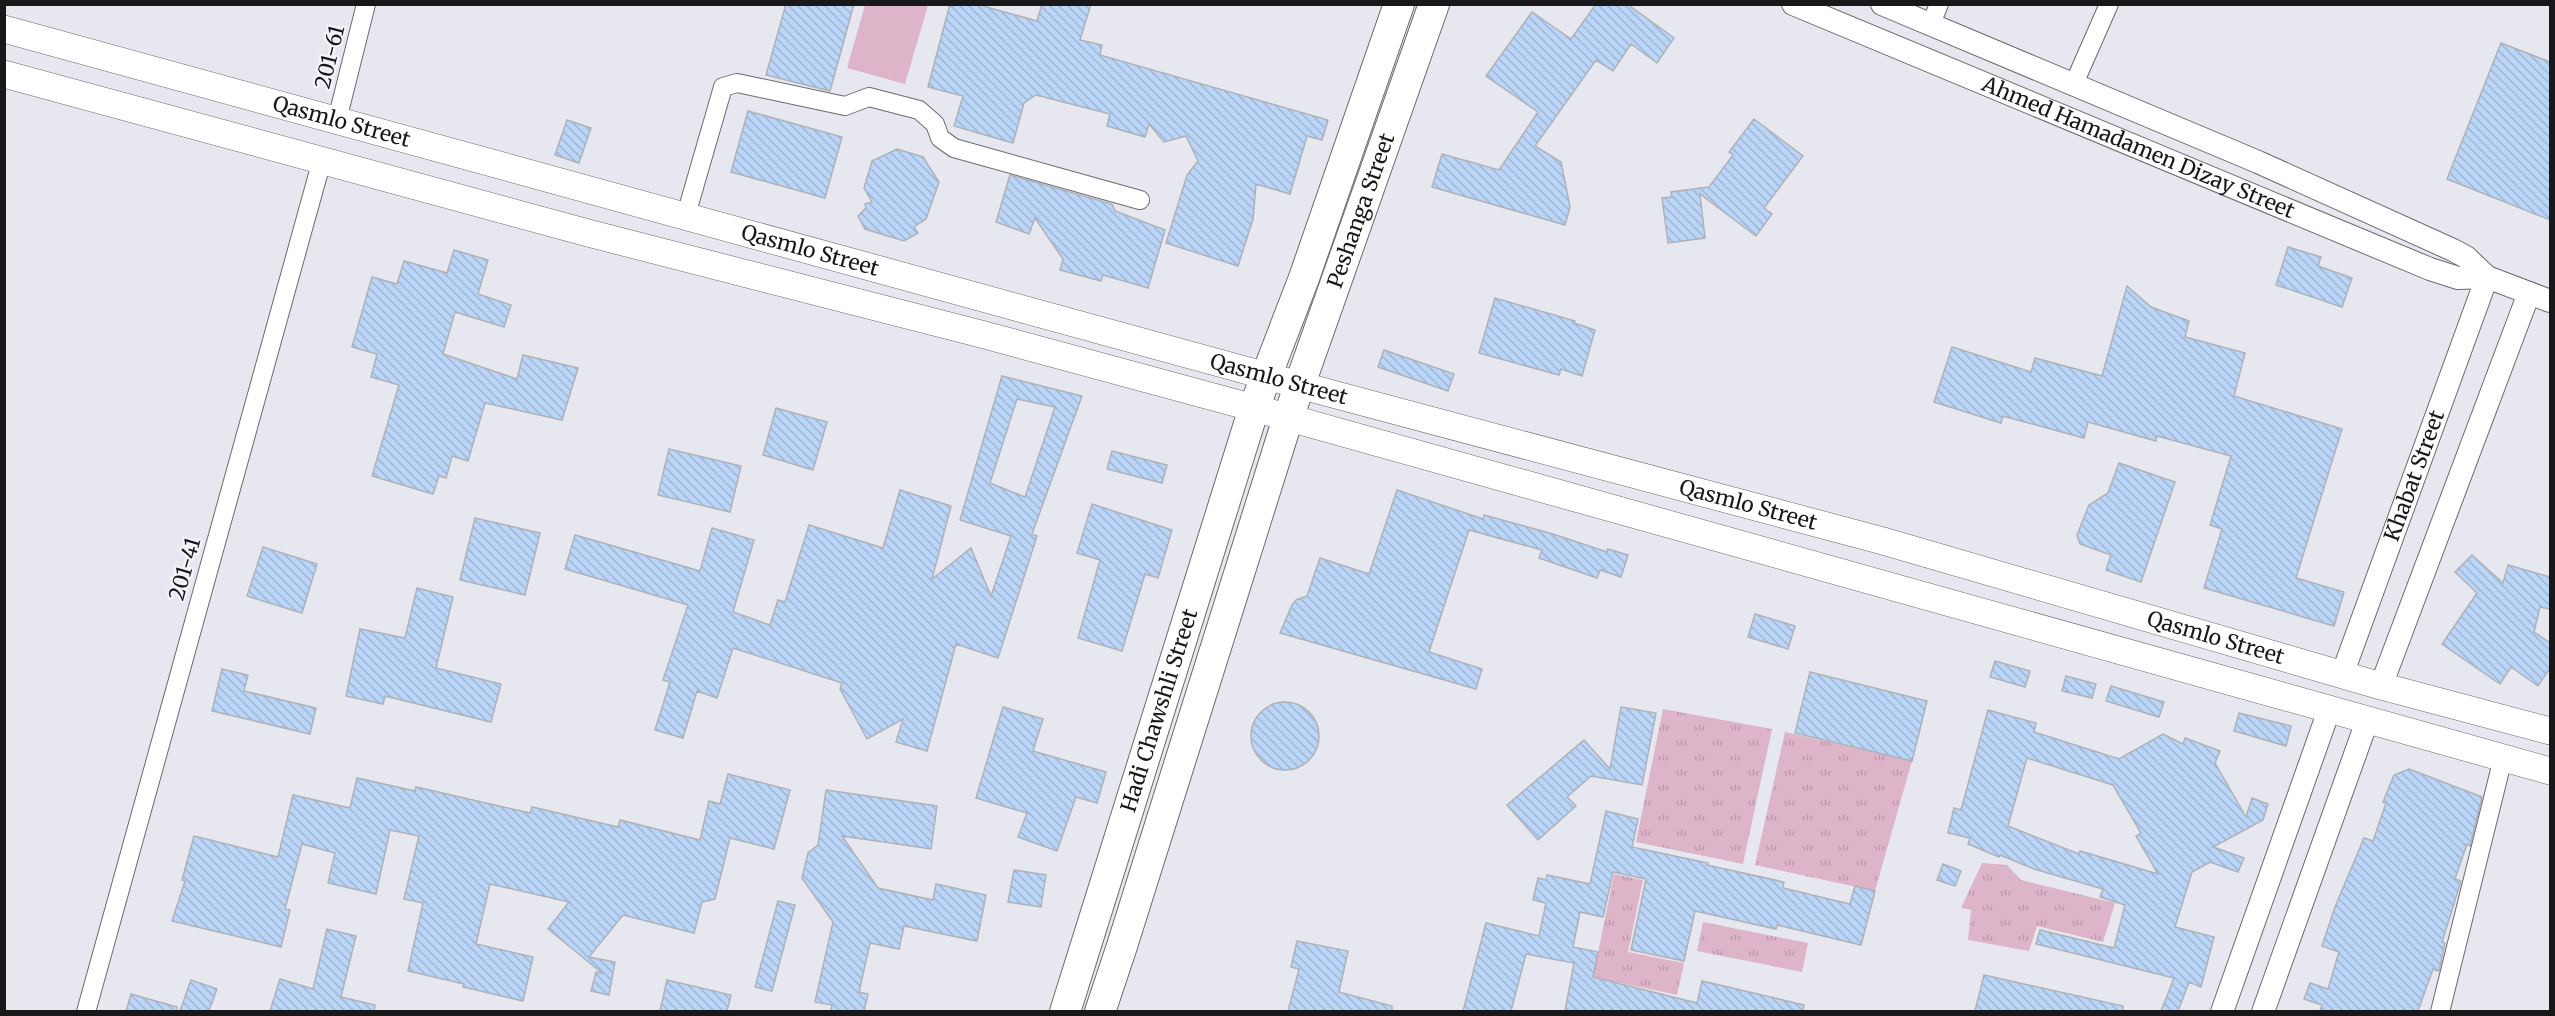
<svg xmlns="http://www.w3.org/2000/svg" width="2555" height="1016" viewBox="0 0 2555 1016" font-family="Merriweather,serif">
<defs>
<pattern id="grass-tufts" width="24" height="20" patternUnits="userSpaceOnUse" patternTransform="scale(1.5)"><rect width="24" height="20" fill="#deb4c8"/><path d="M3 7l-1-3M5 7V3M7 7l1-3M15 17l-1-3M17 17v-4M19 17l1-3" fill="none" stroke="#be9aab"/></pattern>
<pattern id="building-back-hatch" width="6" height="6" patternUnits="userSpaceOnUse" patternTransform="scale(1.5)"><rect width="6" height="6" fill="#bad5f7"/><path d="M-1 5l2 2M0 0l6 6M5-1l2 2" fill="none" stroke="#9fb6d3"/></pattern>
</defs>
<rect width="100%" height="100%" fill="#e7e8ef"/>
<!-- grass -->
<path fill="url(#grass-tufts)" d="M1663 709 1772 729 1743 864 1636 842Z
M1785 732 1912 761 1875 891 1755 865Z
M1982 863 2007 865 2021 880 2115 903 2103 942 2037 926 2029 951 1968 940 1971 910 1961 908Z
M1614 874 1643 880 1628 952 1684 963 1677 995 1593 977Z
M1703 922 1808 943 1802 972 1697 951Z"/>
<!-- pitch -->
<path fill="#deb4c8" d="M865 5H928L905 84 847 68Z"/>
<!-- building -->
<path fill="url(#building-back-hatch)" stroke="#aeb2b8" stroke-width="1.5" fill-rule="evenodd" d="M786 4H854L830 91 766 75Z
M950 4H976L1037 21 1042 4H1091L1080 40 1102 45 1100 55 1328 120 1322 140 1307 136 1290 194 1256 184 1253 219 1238 266 1166 243 1187 175 1198 161 1186 136 1164 142 1149 124 1145 137 1107 126 1110 114 1036 95 1024 103 1013 143 954 126 963 96 928 87Z
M1596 4H1627L1674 38 1657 63 1631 44 1613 71 1596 60 1535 146 1561 162 1570 207 1565 225 1432 187 1442 154 1499 170 1538 112 1486 76 1532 12 1571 39Z
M2501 43 2550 62V220L2447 179Z
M748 111 842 137 825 198 731 172Z
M1754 119 1803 156 1764 208 1772 214 1756 236 1700 194 1705 238 1668 243 1662 198 1672 197 1671 192 1709 187 1733 155 1729 152Z
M567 120 591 128 579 163 555 155Z
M897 149 923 157 939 182 926 219 914 227 918 233 904 241 865 229 858 216 866 208 865 204 872 202 864 188 872 161Z
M1010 175 1112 204 1115 211 1165 230 1148 288 1103 275 1101 281 1060 270 1063 259 1035 218 1029 234 996 222Z
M2288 247 2321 257 2318 266 2352 278 2342 307 2276 285Z
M454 250 488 260 478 294 511 305 504 327 455 312 443 354 517 379 523 355 578 368 562 420 485 403 468 461 452 456 446 478 439 476 433 494 372 476 399 385 371 377 377 354 352 347 372 277 397 284 404 261 447 273Z
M2127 286 2151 307 2189 321 2185 337 2245 353 2234 396 2342 429 2296 578 2344 592 2334 626 2204 588 2222 529 2210 525 2231 456 2157 436 2156 441 2088 422 2084 438 2003 416 2001 423 1934 402 1952 347 2031 372 2035 358 2102 376Z
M1495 298 1575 321 1574 323 1595 330 1582 376 1561 369 1559 375 1479 353Z
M1384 350 1454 374 1448 391 1378 367Z
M1002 376 1082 396 1032 534 1037 536 998 658 956 644 927 751 896 742 903 719 867 739 840 689 842 683 733 648 717 698 697 691 683 738 655 730 670 682 663 680 688 605 565 569 575 535 700 571 712 528 754 540 733 612 770 625 778 600 785 602 809 525 883 548 900 490 951 506 932 579 971 548 991 596 1011 536 960 520ZM1017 399 1055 407 1025 497 990 483Z
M776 408 827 422 813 470 763 455Z
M669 449 741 466 730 512 658 495Z
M1112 451 1167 465 1162 483 1107 469Z
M2119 463 2175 482 2141 582 2106 570 2111 555 2080 544 2077 535 2089 505 2108 493Z
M1397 490 1483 519 1484 515 1553 534 1607 552 1608 549 1628 555 1621 577 1600 570 1597 578 1539 558 1542 550 1469 530 1429 652 1482 669 1476 689 1280 633 1292 605 1296 600 1307 596 1320 558 1369 574Z
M1092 504 1172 530 1158 578 1145 574 1122 651 1078 638 1100 560 1077 553Z
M475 518 540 533 525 595 460 580Z
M263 547 317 564 302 613 247 596Z
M2472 555 2503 583 2508 565 2550 577V609L2540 607 2534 632 2550 643V668L2538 686 2511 667 2500 684 2442 644 2477 593 2455 572Z
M417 588 453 597 436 668 501 684 491 722 385 696 383 704 346 696 360 629 405 638Z
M1755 614 1795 626 1788 649 1748 637Z
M1995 661 2030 671 2025 687 1990 677Z
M222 669 248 675 244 691 316 708 310 734 212 711Z
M1810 672 1927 701 1912 761 1795 733Z
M2066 676 2096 684 2092 698 2062 691Z
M2111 686 2164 702 2159 717 2106 701Z
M1251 736a34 34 0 1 1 68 0a34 34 0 1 1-68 0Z
M1003 707 1043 719 1033 751 1106 772 1097 803 1076 797 1057 851 1018 837 1027 813 976 798Z
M1621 707 1656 713 1642 785 1591 776 1567 797 1576 806 1538 840 1507 805 1584 740 1610 769Z
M1988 710 2036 723 2034 732 2119 759 2163 734 2183 744 2185 738 2220 751 2215 763 2246 817 2252 798 2268 804 2263 820 2213 847 2244 858 2238 872 2210 862 2192 872 2175 927 2214 937 2201 987 2189 982 2178 1011H2161L2174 978 2036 944 2040 930 2114 948 2125 905 2100 897 2103 889 2034 869 2000 855 1999 857 1968 844 1970 838 1948 833 1954 808 1961 810ZM2027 758 2113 785 2141 833 2136 836 2158 874 2080 851 2079 854 2008 826Z
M2239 713 2291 726 2286 746 2234 731Z
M2409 769 2482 797 2470 846 2467 844 2455 879 2461 881 2442 942 2445 943 2439 971 2433 969 2418 1011H2320L2322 1005 2304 999 2310 983 2328 989 2339 952 2322 946 2335 907 2364 838 2373 841 2386 803 2383 802 2394 775Z
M728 774 790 790 774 849 730 838 715 899 702 902 694 933 623 915 589 957 615 962 609 995 591 991 596 972 602 973 548 929 569 902 490 884 476 944 533 957 523 1001 463 987 464 984 408 971 423 903 404 899 419 836 390 830 376 894 328 883 335 853 302 844 285 909 290 910 281 947 172 921 185 881 182 880 194 836 278 857 293 795 350 808 357 778 415 791 416 787 530 813 532 807 618 827 620 820 700 840 709 801 720 804Z
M826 790 937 806 931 849 842 836 878 888 933 900 936 884 986 895 977 941 904 926 899 949 870 943 859 992 868 994 864 1011H831L832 1005 815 1002 833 922 802 878 808 853 818 845Z
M1606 811 1638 819 1632 847 1708 863 1707 865 1784 882 1783 888 1850 904 1855 886 1875 891 1861 945 1777 925 1776 929 1695 911 1684 961 1631 950 1646 879 1613 872 1603 917 1580 912 1573 947 1598 952 1593 977 1697 1003 1702 981 1804 1005 1803 1011H1565L1574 963 1526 954 1511 1011H1463L1486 923 1539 936 1546 903 1533 900 1538 878 1546 880 1547 875 1590 884Z
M1943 864 1961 871 1955 886 1937 880Z
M1014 870 1046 875 1041 907 1008 902Z
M778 901 795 905 772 991 755 987Z
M327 929 356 936 341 997 375 1005 374 1011H270L280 979 313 989Z
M1297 941 1348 951 1339 992 1392 1006V1011H1288L1299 969 1291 967Z
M1984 975 2123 1006V1011H1975Z
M191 980 217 989 209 1011H180Z
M667 980 731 995 727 1011H660Z
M131 994 177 1007 176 1011H126Z"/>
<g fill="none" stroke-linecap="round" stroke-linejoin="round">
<defs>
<path id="minor" d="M1931 24 1939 4
M2073 86 2109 4
M337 120 366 4
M686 215 723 87 737 83 845 106 869 97 919 110 935 124 940 138 954 148 1140 200
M86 1012 322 160
M2440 1012 2503 758"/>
<g id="tertiary">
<path id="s1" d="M1793 4 2430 269 2458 278 2487 277"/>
<path d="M1882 4 2258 162 2453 250 2466 257 2487 277 2550 301"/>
<path id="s2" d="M2342 675 2487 277"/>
<path d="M2381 686 2529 293"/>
<path d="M2222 1012 2329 710"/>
<path d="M2263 1012 2367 721"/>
</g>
<g id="secondary">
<path id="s3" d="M4 29 1299 385 1883 541 2381 686 2550 731"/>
<path d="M4 74 588 233 977 333 1254 408 2550 771"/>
</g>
<g id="primary">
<path id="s4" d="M1065 1012 1254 408 1304 278 1399 4"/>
<path id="s5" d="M1100 1012 1122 946 1288 418 1434 4"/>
</g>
</defs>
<!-- minor casing -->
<use href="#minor" stroke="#6a6a70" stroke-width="20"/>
<!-- tertiary casing -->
<use href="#tertiary" stroke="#6a6a70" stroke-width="24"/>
<!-- secondary casing -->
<use href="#secondary" stroke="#6a6a70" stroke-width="28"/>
<!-- primary casing -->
<use href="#primary" stroke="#6a6a70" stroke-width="32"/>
<!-- minor -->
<use href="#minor" stroke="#fff" stroke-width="18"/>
<!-- tertiary -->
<use href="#tertiary" stroke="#fff" stroke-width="22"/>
<!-- secondary -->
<use href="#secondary" stroke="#fff" stroke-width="27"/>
<!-- primary -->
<use href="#primary" stroke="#fff" stroke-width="30"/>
</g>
<g text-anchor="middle" stroke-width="4.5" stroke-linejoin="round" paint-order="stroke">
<!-- street labels -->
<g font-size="21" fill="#18181a" stroke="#f5f5fc">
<text transform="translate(330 57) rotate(-76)" y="7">201-61</text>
<text dy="7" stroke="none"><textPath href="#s3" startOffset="350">Qasmlo Street</textPath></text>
<text dy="7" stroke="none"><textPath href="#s1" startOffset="374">Ahmed Hamadamen Dizay Street</textPath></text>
<text dy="7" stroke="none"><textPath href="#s5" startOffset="843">Peshanga Street</textPath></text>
<text dy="7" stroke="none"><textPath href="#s3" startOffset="836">Qasmlo Street</textPath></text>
<text dy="7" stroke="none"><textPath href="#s3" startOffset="1322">Qasmlo Street</textPath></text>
<text dy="7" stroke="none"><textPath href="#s2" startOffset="212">Khabat Street</textPath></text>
<text dy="7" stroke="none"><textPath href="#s3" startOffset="1808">Qasmlo Street</textPath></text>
<text transform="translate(185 569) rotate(-74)" y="7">201-41</text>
<text dy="7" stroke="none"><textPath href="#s3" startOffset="2294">Qasmlo Street</textPath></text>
<text dy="7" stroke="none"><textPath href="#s4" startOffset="316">Hadi Chawshli Street</textPath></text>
</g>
</g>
<!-- border -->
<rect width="2555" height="1016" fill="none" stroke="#18181a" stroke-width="12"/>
</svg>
